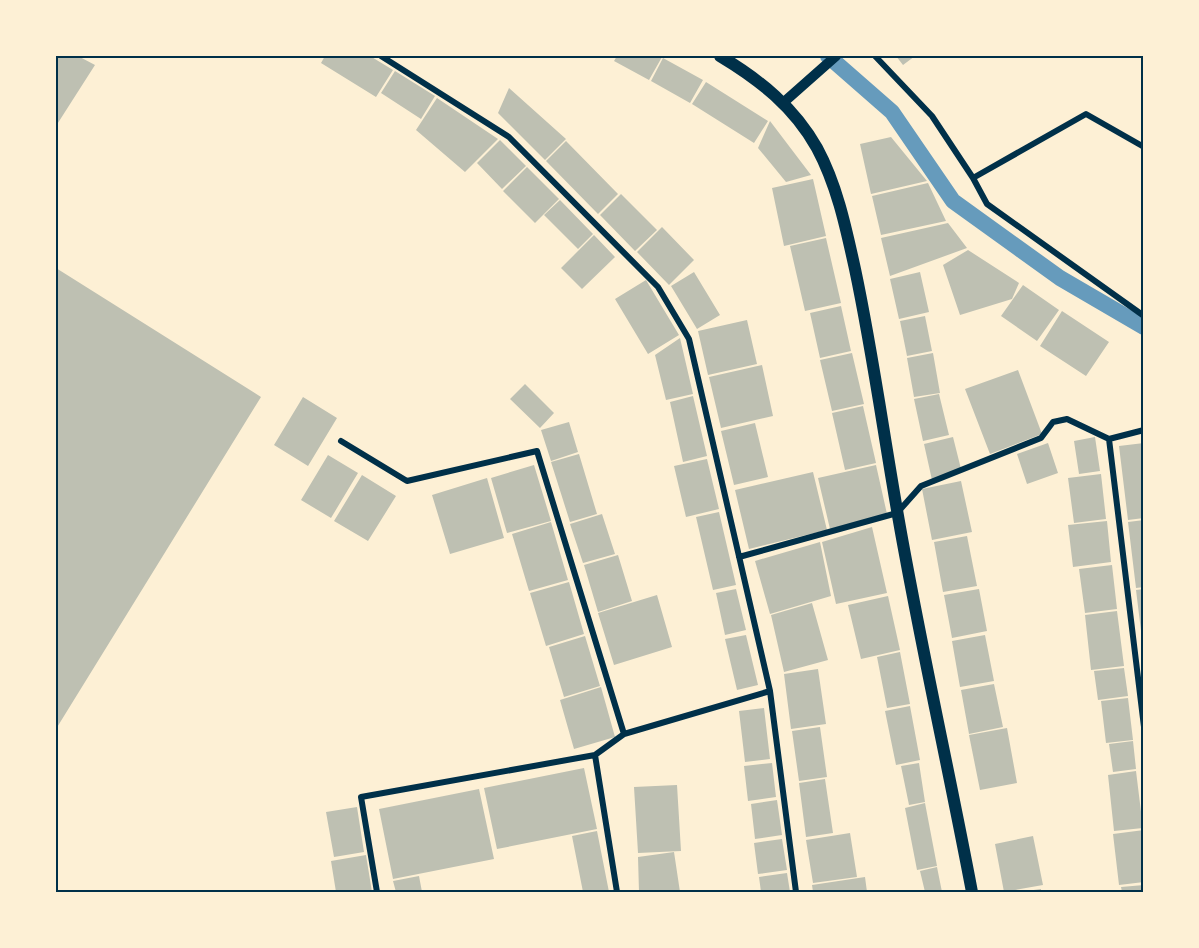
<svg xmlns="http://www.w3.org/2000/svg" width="1199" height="948" viewBox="0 0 1199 948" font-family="'Playfair Display',serif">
<rect width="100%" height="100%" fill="#fdf0d5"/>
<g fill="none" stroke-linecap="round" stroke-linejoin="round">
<!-- canal -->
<path stroke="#669bbc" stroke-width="16" d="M828 56 892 112 953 201 1060 278 1144 327"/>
</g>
<!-- building -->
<path fill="#bec0b2" d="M56 56H78L95 65 56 126Z
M325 56H370L393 70 376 97 321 63Z
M617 56H659L662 57 649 80 614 61Z
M896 56H915L903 65Z
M663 58 703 80 690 103 651 81Z
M395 71 435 96 421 119 381 93Z
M706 82 768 121 754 143 692 104Z
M509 88 566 139 545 160 498 113Z
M437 98 498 139 465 172 416 130Z
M770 121 811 175 786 182 758 148Z
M891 137 927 181 871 194 860 144Z
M500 140 526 166 502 189 477 163Z
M566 141 618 194 598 214 546 161Z
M527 167 559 199 535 223 503 191Z
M813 179 826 236 784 246 772 188Z
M928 183 946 221 881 235 872 196Z
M621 194 657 230 635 251 600 215Z
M560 200 593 234 578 249 544 215Z
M948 223 967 248 890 276 881 238Z
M662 227 694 260 669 285 637 252Z
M594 235 615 257 582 289 561 268Z
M826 238 841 303 805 311 790 246Z
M968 250 1019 283 1012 299 960 315 943 265Z
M56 268 261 397 56 729Z
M694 272 720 315 697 329 671 286Z
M920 272 929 312 899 319 890 279Z
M646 280 679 335 648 354 615 299Z
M1023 285 1059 310 1037 341 1001 316Z
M841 306 851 351 820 358 810 313Z
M1062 311 1109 342 1086 376 1040 346Z
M925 316 932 351 907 356 900 321Z
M747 320 757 364 708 375 698 331Z
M680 338 693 394 666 400 655 355Z
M852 353 864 404 832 411 820 360Z
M933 353 940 393 914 397 907 358Z
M762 365 773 416 721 428 709 377Z
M1018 370 1042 434 990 454 965 389Z
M525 384 554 413 540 428 510 399Z
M939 394 949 435 923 441 914 399Z
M693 396 707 456 683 462 670 402Z
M303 397 337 418 308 466 274 445Z
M863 406 876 463 845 470 832 413Z
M569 422 578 452 551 461 541 430Z
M755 423 768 477 734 485 721 431Z
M953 437 961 469 932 480 924 444Z
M1095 437 1100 471 1079 474 1074 441Z
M1048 443 1058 473 1027 484 1017 454Z
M1144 443V518L1128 520 1119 446Z
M579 454 597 514 570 522 551 462Z
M328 455 358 473 331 518 301 500Z
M707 459 719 509 686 517 674 466Z
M534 465 551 521 507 533 491 478Z
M876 465 887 514 830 529 818 478Z
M813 472 827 530 749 549 735 490Z
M1101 474 1106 519 1074 523 1068 478Z
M362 475 396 496 368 541 334 521Z
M487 478 504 538 450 554 432 495Z
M961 481 972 532 932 540 922 489Z
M719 512 736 585 713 590 696 517Z
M602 514 615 554 583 563 570 524Z
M1144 520V587L1136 588 1128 522Z
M1107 521 1111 562 1073 567 1068 525Z
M551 522 568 580 529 591 512 534Z
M872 527 887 593 836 604 822 542Z
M967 536 977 586 943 592 934 542Z
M820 542 831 596 770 614 755 561Z
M618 555 632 601 598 612 584 565Z
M1112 565 1117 609 1085 613 1079 569Z
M569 582 584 634 546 646 530 593Z
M736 589 746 630 725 635 716 593Z
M979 589 987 631 952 638 944 595Z
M1144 589V639H1142L1136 590Z
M657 595 672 647 614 665 598 613Z
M888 596 900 650 861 659 848 605Z
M812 603 828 660 784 672 771 615Z
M1117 611 1124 666 1091 670 1085 615Z
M746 635 758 685 737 690 725 639Z
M985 635 994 681 960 687 952 641Z
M585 636 600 686 564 697 549 647Z
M900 652 910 704 887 708 877 657Z
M1124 668 1128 696 1098 700 1094 671Z
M818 669 826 724 791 729 784 674Z
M994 684 1003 727 969 734 961 690Z
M601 687 615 737 574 749 560 700Z
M1128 698 1133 740 1106 743 1101 701Z
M910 706 920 760 896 765 885 711Z
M764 708 770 759 745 762 739 711Z
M820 727 827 777 799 781 792 731Z
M1007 728 1017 783 980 790 969 735Z
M1133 741 1136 769 1113 772 1109 744Z
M772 763 776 797 748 801 744 766Z
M919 763 925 802 909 805 901 766Z
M584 768 597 829 497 849 484 788Z
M1136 771 1143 828 1114 831 1108 775Z
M825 779 833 833 806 837 799 783Z
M677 785 681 851 638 853 634 787Z
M479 789 494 859 393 879 379 809Z
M777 800 782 835 755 839 751 804Z
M925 803 937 866 917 870 905 808Z
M357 807 364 852 334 857 326 812Z
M1144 830V882L1119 885 1113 834Z
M597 831 609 892H583L572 836Z
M850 833 857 877 813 883 806 840Z
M1033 836 1043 885 1004 892 995 844Z
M782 839 787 870 758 874 754 843Z
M674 852 680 892H639L638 857Z
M366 855 372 892H336L331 861Z
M937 867 942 892H925L920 871Z
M787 873 790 892H761L759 877Z
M419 876 422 892H396L393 881Z
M865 877 867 892H813L812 885Z
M1144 885V892H1122L1121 887Z
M1041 889V892H1026V891Z"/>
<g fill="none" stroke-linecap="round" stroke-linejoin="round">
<!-- minor -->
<path stroke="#003049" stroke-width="6" d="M381 56 509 137 658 287 689 339 770 691 796 892
M875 56 932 116 973 178 987 204 1144 316
M973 178 1086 114 1144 147
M1109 439 1144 727
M341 441 407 481 537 451 624 734
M739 557 897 513 921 486 1041 438 1053 422 1067 419 1109 439 1144 430
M595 755 617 892
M377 892 361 797 595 755 624 734 770 691"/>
<!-- tertiary -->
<path stroke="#003049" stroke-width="10" d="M784 102 836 56"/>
<!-- secondary -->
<path stroke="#003049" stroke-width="12" d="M720 56C760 80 794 107 817 148 837 185 846 228 855 269 872 349 883 430 897 510 919 638 948 765 972 892"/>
</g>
<!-- border -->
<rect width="1199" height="948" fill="none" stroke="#fdf0d5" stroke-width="114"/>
<rect x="57" y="57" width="1085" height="834" fill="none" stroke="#003049" stroke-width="2"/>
</svg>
